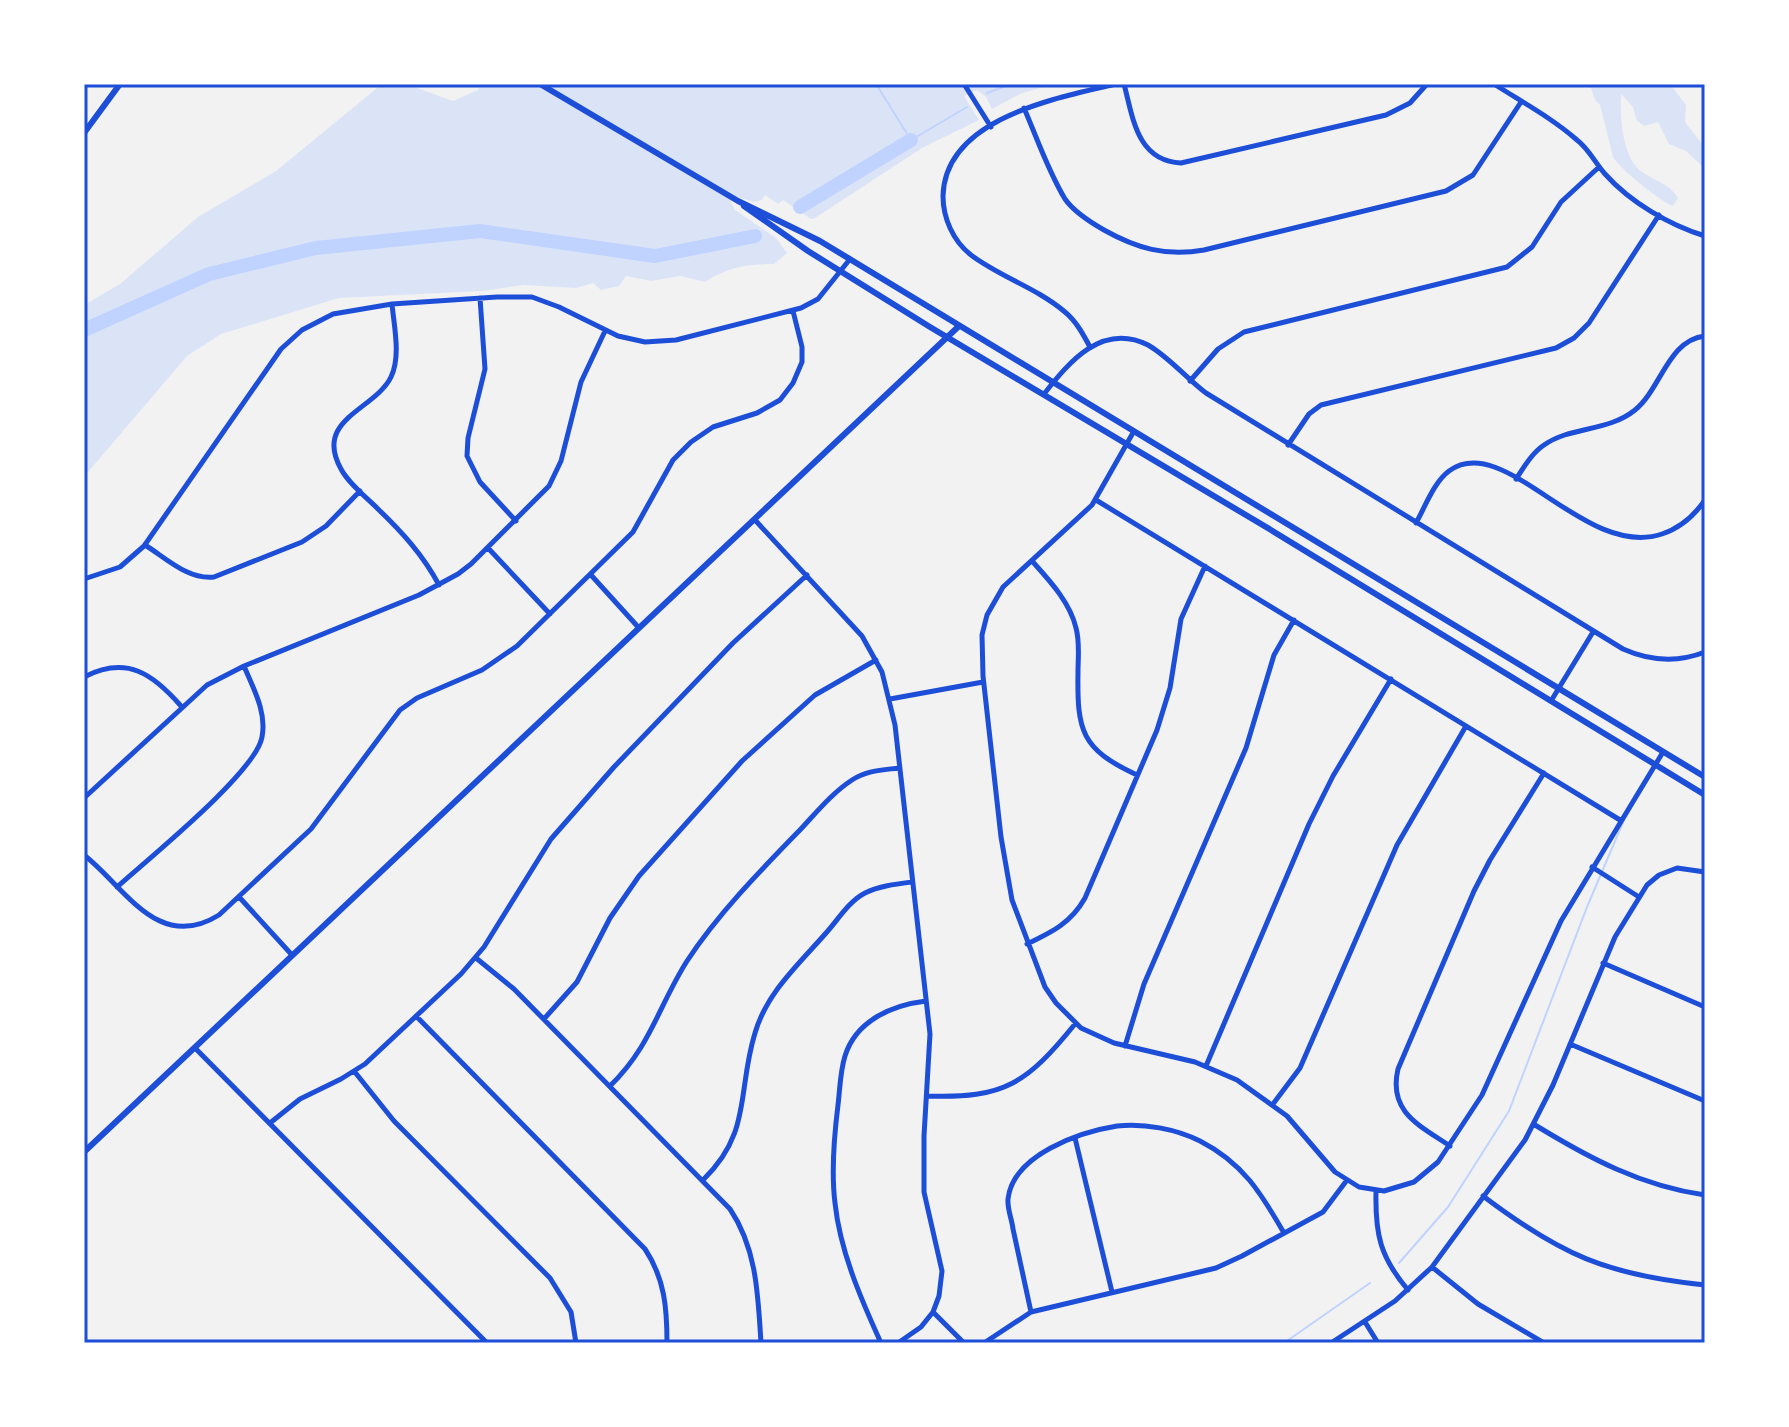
<svg xmlns="http://www.w3.org/2000/svg" width="1789" height="1427" viewBox="0 0 1789 1427" font-family="'Roboto Condensed',sans-serif">
<rect width="100%" height="100%" fill="#f2f2f2"/>
<!-- green -->
<path fill="#dbe4f7" d="M382 84H406L453 101 478 90 480 84H1053L1020 94 992 109 986 97 977 90 964 96 979 120 922 148 815 218 811 219 783 200 778 204 765 195 762 200 754 202 731 195 729 198 735 210 776 238 787 253 774 264C747 264 727 267 705 282L680 276 651 281 626 276 619 286 601 290 593 283 576 288 524 285 482 291 339 298 221 334 187 356 88 472 84 473V305L120 284 198 217 276 171Z
M1578 84H1670L1686 105 1685 122 1705 148V169L1686 151 1669 144 1658 122 1644 126 1637 121 1633 107 1621 94C1620 116 1622 158 1642 172 1655 181 1670 184 1678 198L1673 206C1661 202 1619 168 1613 157L1600 105 1595 100 1591 88Z"/>
<g fill="none" stroke-linecap="round" stroke-linejoin="round">
<!-- stream -->
<path stroke="#bfd3fe" stroke-width="2" d="M876 84 911 140 967 107
M987 93 1011 84
M1399 1263 1448 1207 1509 1111 1587 907 1624 820
M1284 1343 1370 1283"/>
<!-- river -->
<path stroke="#bfd3fe" stroke-width="14" d="M800 207 911 140
M84 330 209 274 316 248 480 231 655 256 755 236"/>
<!-- minor -->
<path stroke="#1d4ed8" stroke-width="5" d="M964 84 991 127
M1124 84C1133 118 1137 161 1181 163L1386 115 1410 103 1427 84
M1494 84C1522 102 1552 118 1577 140 1589 149 1595 163 1605 174 1630 202 1669 225 1705 236
M1024 108C1037 138 1048 171 1065 199 1074 212 1090 222 1104 230 1136 248 1166 257 1204 250L1446 191 1473 175 1521 102
M480 298 485 369 468 438 467 456 480 482 516 521
M392 304C394 326 401 356 391 377 375 410 313 419 341 469 349 484 366 497 378 509 402 532 423 555 439 585
M1090 347C1083 334 1076 321 1065 312 1037 288 1000 277 971 255 953 241 943 218 943 196 945 118 1057 98 1116 84
M1190 381 1218 349 1244 332 1507 267 1532 247 1561 202 1599 167
M1044 394C1069 362 1102 322 1148 345 1169 357 1187 379 1206 393L1623 649C1650 661 1677 663 1705 652
M1134 431 1092 505 1003 587 987 615 982 635 983 676 1001 837 1012 900 1045 987 1056 1003 1081 1028 1114 1043 1195 1062 1237 1080 1287 1116 1335 1172 1359 1187 1384 1191 1414 1182 1438 1162 1482 1095 1561 921 1663 752
M1288 445 1309 414 1321 405 1556 348 1574 338 1589 323 1659 215
M1516 479C1524 467 1532 453 1544 445 1571 426 1608 432 1635 410 1661 389 1668 340 1705 336
M1096 500 1620 820
M755 520 862 636 882 672 895 725 930 1034 924 1136V1192L942 1271 939 1296 933 1312 921 1327 898 1343
M1416 523C1425 507 1434 482 1449 471 1505 430 1584 560 1662 534 1680 528 1694 516 1705 500
M145 545C166 558 188 580 214 577L302 542 326 526 360 491
M488 548 550 614
M1032 561C1049 580 1070 602 1076 628 1080 642 1078 657 1078 672 1077 731 1081 749 1137 775
M591 575 639 628
M84 579 120 567 144 546 281 349 302 330 333 314 392 304 497 297H532L559 307 618 336 645 342 676 340 801 308 818 299 850 259
M84 677C127 655 153 674 181 706
M890 699 983 682
M1551 701 1593 632
M84 798 207 685 244 666 419 595 458 574 471 564 549 486 561 461 581 382 605 331
M84 855C125 887 158 953 219 915L311 829 400 710 417 698 482 670 517 646 633 532 673 460 691 442 713 427 757 413 780 400 793 383 802 362V347L793 311
M1592 867 1639 897
M117 887C148 859 256 772 262 737 267 712 253 688 244 666
M240 898 292 955
M1027 944C1052 932 1071 923 1085 898L1157 730 1170 688 1181 619 1205 566
M476 958 514 989 730 1209C757 1249 758 1296 761 1343
M1603 963 1705 1007
M416 1016 645 1249C665 1279 667 1309 667 1343
M544 1019 577 982 610 918 639 876 742 761 815 695 876 660
M1570 1044 1705 1101
M1125 1046 1144 984 1246 748 1274 655 1294 620
M195 1048 487 1343
M1206 1066 1309 824 1333 776 1391 679
M354 1071 394 1121 550 1278 571 1312 576 1343
M610 1086C651 1046 658 1007 687 961 718 914 760 871 799 831 816 813 832 793 852 780 867 770 883 770 899 768
M927 1096C1005 1099 1027 1083 1075 1024
M1273 1104 1300 1068 1397 845 1466 726
M270 1123 300 1099 341 1079 365 1064 461 974 484 947 551 839 614 767 733 643 807 575
M1535 1125C1589 1158 1641 1186 1705 1195
M1075 1138 1112 1292
M1450 1146C1419 1125 1388 1112 1398 1069L1474 891 1490 860 1544 773
M703 1180C752 1133 737 1091 755 1033 767 992 799 964 826 933 837 921 849 901 865 893 879 886 896 884 912 882
M1376 1191C1375 1234 1380 1257 1408 1290
M1483 1196C1561 1255 1607 1275 1705 1285
M1432 1267 1478 1304 1544 1343
M933 1312 964 1343
M1031 1312C1025 1284 1019 1257 1013 1229 1012 1220 1007 1208 1008 1199 1013 1155 1079 1132 1117 1126 1144 1123 1176 1129 1200 1141 1243 1163 1261 1193 1284 1233
M1365 1322 1378 1343
M881 1343C861 1299 840 1251 835 1203 831 1171 834 1137 838 1105 840 1089 840 1072 845 1056 856 1020 893 1005 926 1001
M984 1343 1031 1312 1216 1268 1242 1256 1323 1212 1347 1180
M1331 1343 1395 1301 1432 1267 1525 1140 1553 1085 1615 937 1647 885 1659 875 1677 868 1705 872"/>
<!-- tertiary -->
<path stroke="#1d4ed8" stroke-width="6" d="M84 1152 959 326"/>
<!-- secondary -->
<path stroke="#1d4ed8" stroke-width="6" d="M540 84 738 201 820 241 1705 777
M84 133 120 84
M744 206 808 251 930 327 1271 530 1705 795"/>
</g>
<!-- border -->
<rect width="1789" height="1427" fill="none" stroke="#ffffff" stroke-width="172"/>
<rect x="86" y="86" width="1617" height="1255" fill="none" stroke="#1d4ed8" stroke-width="3"/>
</svg>
